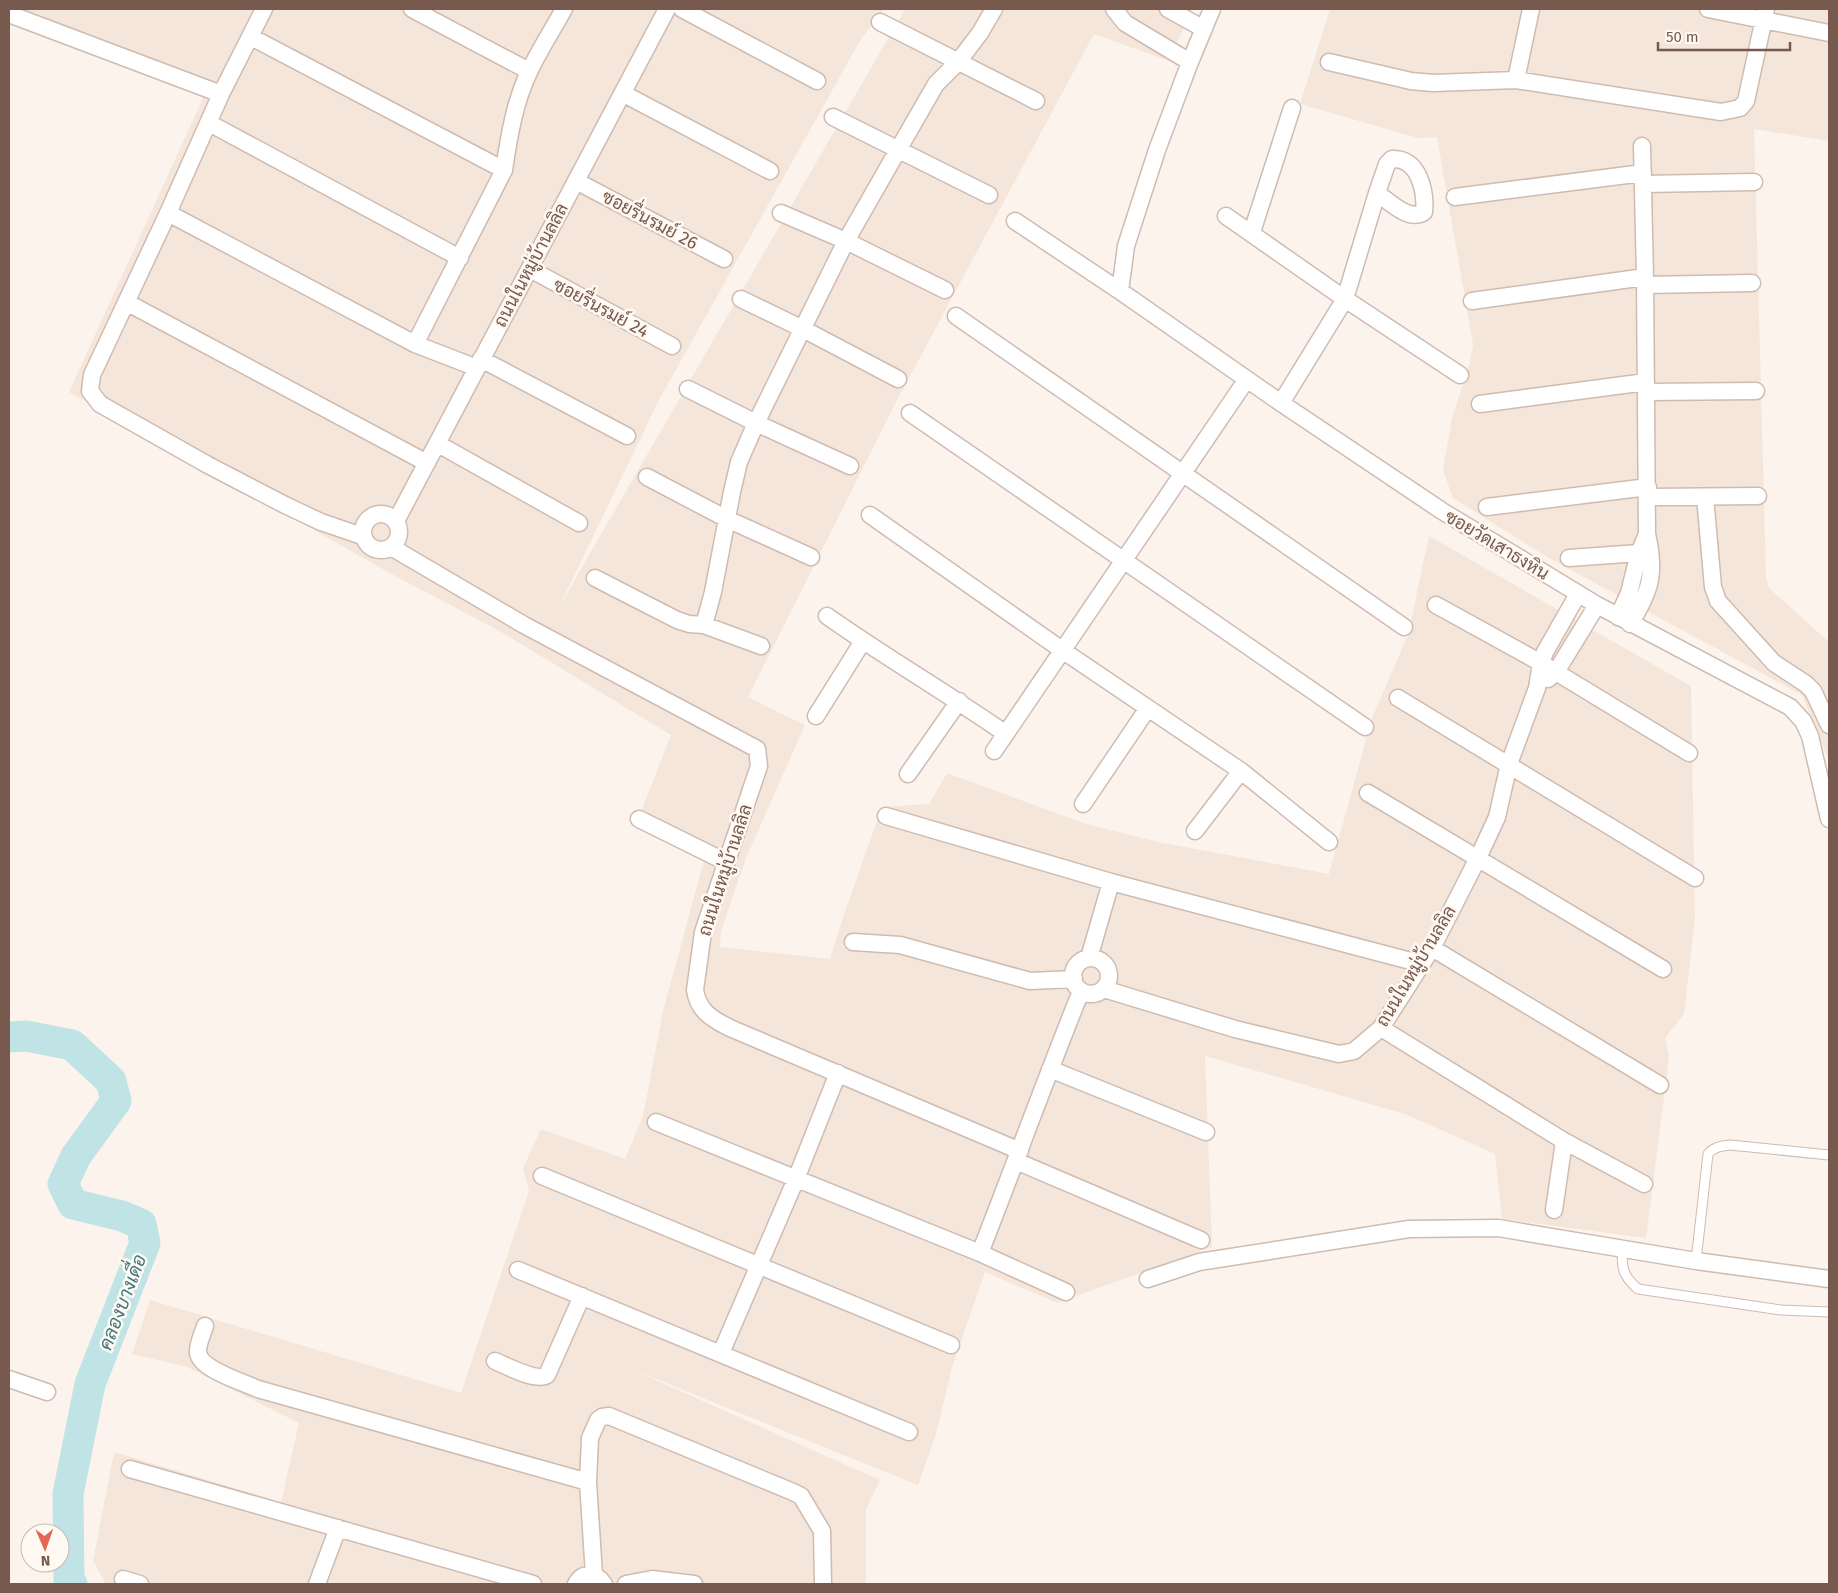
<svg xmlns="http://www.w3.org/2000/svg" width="1838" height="1593" viewBox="0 0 1838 1593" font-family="'Fira Sans',Sarabun,sans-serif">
<rect width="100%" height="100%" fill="#fcf4ec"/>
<!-- residential -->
<path fill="#f4e6da" d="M9 9H884L861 39 660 398 559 607 905 9H1192L1169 61 1094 34 896 402 748 697 805 725 746 858 721 931 720 947 830 959 844 914 882 807 929 804 947 773 1086 824 1158 842 1329 874 1372 718 1408 635 1429 536 1691 686 1695 918 1684 1014 1665 1038 1669 1058 1646 1238 1502 1219 1495 1154 1405 1114 1205 1056 1212 1247 1057 1303 985 1272 952 1367 936 1434 918 1485 631 1369 880 1480 866 1509V1584H106L93 1561 114 1452 281 1502 299 1423 187 1367 132 1354 150 1300 461 1393 529 1191 523 1168 541 1129 625 1159 643 1116 663 1011 704 860 635 827 671 735 496 629 397 577 69 392 204 96 9 24Z
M1330 9H1829V141L1754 129 1766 576 1769 588 1829 642V761L1802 695 1547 557 1453 498 1443 470 1452 418 1470 363 1473 345 1437 137 1418 138 1300 104Z"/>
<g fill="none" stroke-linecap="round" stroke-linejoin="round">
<!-- river -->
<path stroke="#c0e4e6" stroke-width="31" d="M9 1037 26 1036 72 1045 111 1081 116 1101 76 1156 63 1184 73 1204 122 1216 141 1224 145 1243 90 1384 68 1494 69 1580 72 1584"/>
<defs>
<path id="lane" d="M1622 1248C1622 1269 1622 1275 1638 1289L1781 1310 1829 1312
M1696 1261 1708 1154C1714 1147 1721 1146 1730 1145L1829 1155"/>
<path id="street" d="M264 9 221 94 168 213 92 375 90 391 100 404 208 465 285 505 321 522 362 536
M412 9 529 71
M682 9 817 81
M1114 9 1125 23 1190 62
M1168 9 1204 29
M1708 9 1829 33
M9 14 221 94
M880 22 1036 101
M251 37 504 170
M1329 62 1411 81 1433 83 1516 80 1721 112 1740 108 1746 101 1766 9
M1516 80 1531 9
M624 94 770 171
M833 117 989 195
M209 123 460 258
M576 181 724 259
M1644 184 1754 182
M1455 197 1643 173
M168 213 415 344
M781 213 846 241 945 290
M1226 216 1345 299 1460 375
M1015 221 1120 291 1281 403 1442 511 1597 605 1790 707 1803 721 1810 736 1829 819
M1252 232 1292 108
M530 269 672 346
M1645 285 1752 283
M1120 291 1126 246 1157 150 1190 62 1212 9
M741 299 803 329 898 379
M1472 301 1645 277
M126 302 427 463
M956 316 1404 627
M481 359 627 436
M477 368 415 344 504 170C509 136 515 100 530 70 540 49 553 29 564 9
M688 389 756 423 850 466
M1647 392 1756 391
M1281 403 1345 299 1377 193 1387 164 1392 159C1419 157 1426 192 1424 212 1409 222 1390 202 1377 193
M1480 404 1646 382
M910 413 1365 727
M438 444 579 523
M647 477 727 519 811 557
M1648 497 1758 496
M1705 497 1713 587 1718 601 1774 663 1806 684 1813 691 1829 725
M1487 507 1648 487
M363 532a18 18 0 1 1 36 0a18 18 0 1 1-36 0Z
M870 515 1062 650 1241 771 1329 842
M396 521 667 9
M391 547 524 625 757 749 759 766 703 932 695 990C698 1011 712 1019 730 1028L1020 1151
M1569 558 1639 553 1647 554
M595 578 677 620 689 624 704 625 761 646
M1436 605 1541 663 1689 753
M827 616C885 657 947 693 1006 734
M1618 617 1629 593 1639 553 1647 534
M1630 624C1651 590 1656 573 1647 534L1645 277 1642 146
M704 625 713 592 732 492 739 462 756 423 846 241 898 150 936 84 958 62 980 33 994 9
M1548 679 1556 672 1597 605
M1398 698 1695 878
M816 716 863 641
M994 751 1247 379
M908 774 959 701
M1368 793 1663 969
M1083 804 1148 708
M886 816 1111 882 1422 964
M639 819 726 862
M1195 831 1241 771
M853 942 900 945 1030 981 1074 979
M1432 948 1660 1085
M1089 958 1111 882
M1073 976a18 18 0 1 1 36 0a18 18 0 1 1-36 0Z
M1104 989 1235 1029 1339 1054 1354 1051 1381 1028 1432 948 1478 858 1497 817 1509 764 1537 688 1541 663 1545 652 1578 594
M1381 1028 1564 1141 1644 1184
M1050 1069 1206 1132
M656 1122 980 1253 1066 1292
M1016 1161 1201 1240
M542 1176 951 1345
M1554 1210 1564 1141
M980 1253C1014 1166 1046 1078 1081 991
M518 1270 909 1432
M1148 1279 1199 1262 1409 1229 1498 1228 1696 1261 1829 1279
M205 1326C203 1333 197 1345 198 1353 201 1370 243 1382 258 1389L588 1482
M721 1353 796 1179 838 1073
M495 1361C507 1366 536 1382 547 1375L582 1296
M9 1379 47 1392
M130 1469 533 1584
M594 1575 588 1482 590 1438 598 1420 602 1417 609 1416 793 1492 801 1496 822 1531 823 1584
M123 1579 140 1584
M317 1584 338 1528
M576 1584C583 1571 597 1573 604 1584
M626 1584 652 1579 694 1584"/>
</defs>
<!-- lane casing -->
<use href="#lane" stroke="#cfbbb0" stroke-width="11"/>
<!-- street casing -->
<use href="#street" stroke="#cfbbb0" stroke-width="19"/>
<!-- lane -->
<use href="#lane" stroke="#fff" stroke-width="9"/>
<!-- street -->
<use href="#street" stroke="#fff" stroke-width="16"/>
</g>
<g text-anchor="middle" stroke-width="5" stroke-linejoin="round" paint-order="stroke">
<!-- street labels -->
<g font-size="18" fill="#78594e" stroke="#fff9f3">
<text transform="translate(650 220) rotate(28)" y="6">ซอยรื่นรมย์ 26</text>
<text transform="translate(531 265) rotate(-62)" y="6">ถนนในหมู่บ้านลลิล</text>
<text transform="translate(601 308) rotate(28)" y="6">ซอยรื่นรมย์ 24</text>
<text transform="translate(1497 545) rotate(31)" y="6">ซอยวัดเสาธงหิน</text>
<text transform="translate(725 870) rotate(-72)" y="6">ถนนในหมู่บ้านลลิล</text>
<text transform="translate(1416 966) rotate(-59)" y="6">ถนนในหมู่บ้านลลิล</text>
</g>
<!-- water labels -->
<g font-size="19" font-style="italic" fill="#41787c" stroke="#fff9f3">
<text transform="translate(122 1302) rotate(-69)" y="7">คลองบางเดื่อ</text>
</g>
</g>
<!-- border -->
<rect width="1838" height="1593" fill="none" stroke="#78594e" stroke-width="20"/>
<!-- north arrow -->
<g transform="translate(45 1548) rotate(178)"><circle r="24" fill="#fff9f3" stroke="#c9b9b1"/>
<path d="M0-4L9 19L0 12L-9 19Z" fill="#e26755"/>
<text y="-8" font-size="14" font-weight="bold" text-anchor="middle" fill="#78594e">N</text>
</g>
<!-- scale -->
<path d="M1658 42v8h132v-8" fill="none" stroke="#78594e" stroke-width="2.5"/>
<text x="1666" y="42" font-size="15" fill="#78594e" stroke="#fff9f3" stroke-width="4" paint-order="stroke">50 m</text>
</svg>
